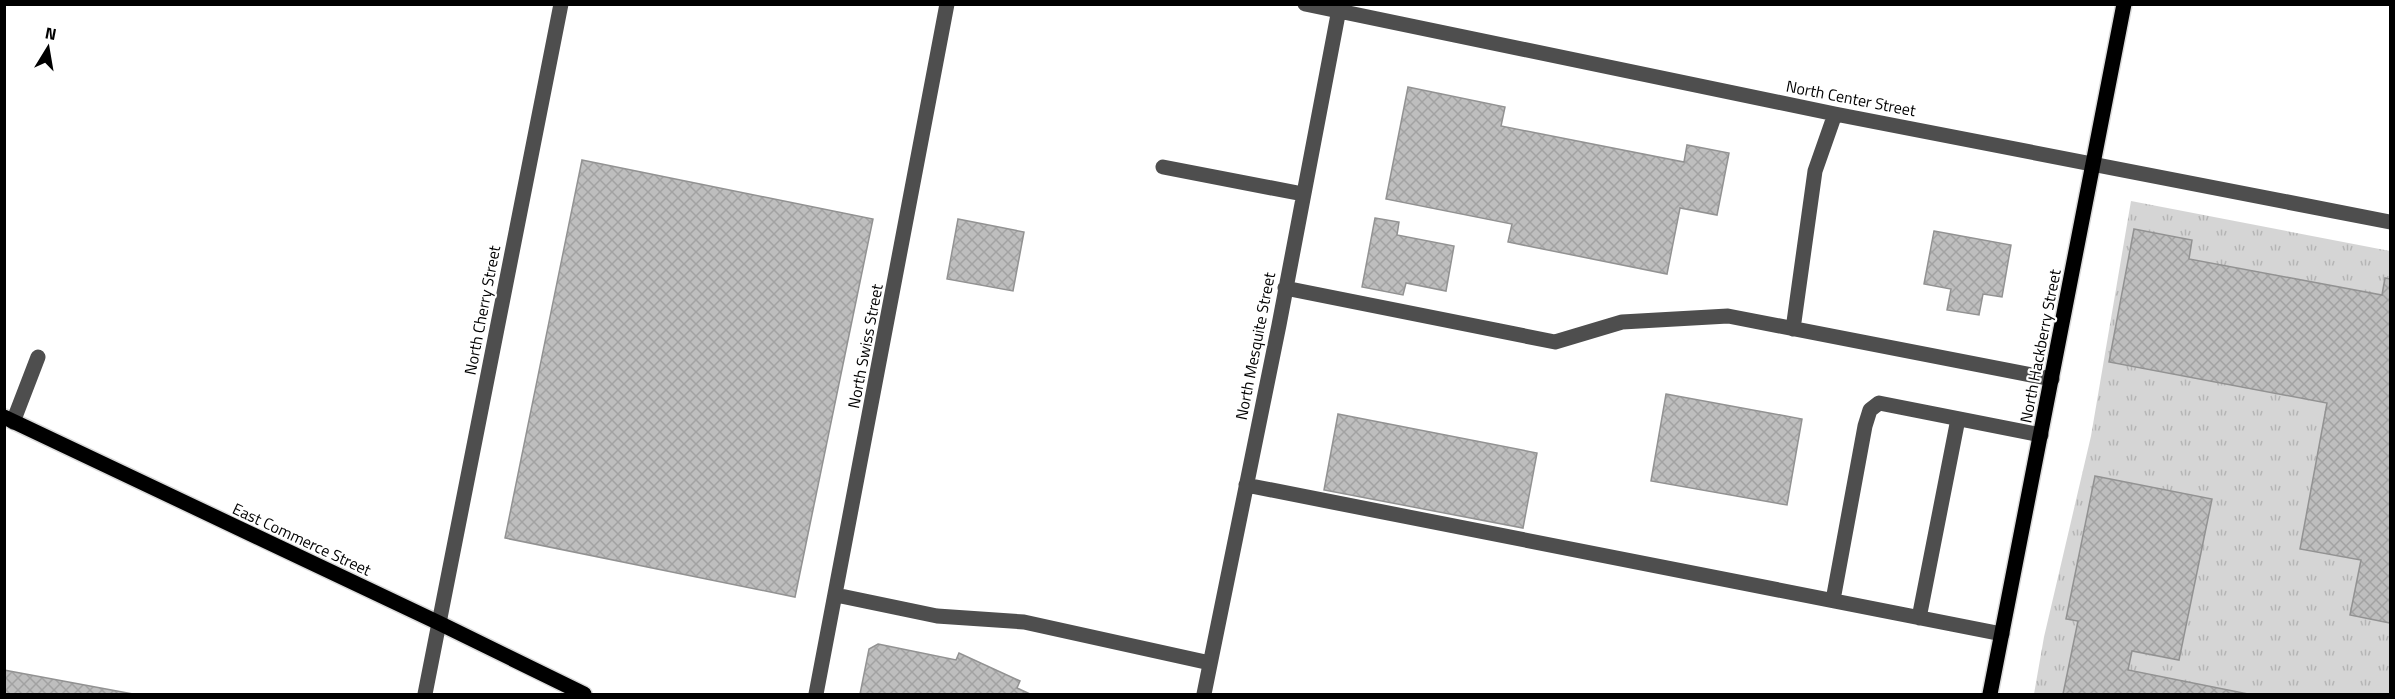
<svg xmlns="http://www.w3.org/2000/svg" width="2395" height="699" viewBox="0 0 2395 699" font-family="'Titillium Web',sans-serif">
<defs>
<pattern id="grass-tufts" width="24" height="20" patternUnits="userSpaceOnUse" patternTransform="scale(1.5)"><rect width="24" height="20" fill="#d5d5d5"/><path d="M3 7l-1-3M5 7V3M7 7l1-3M15 17l-1-3M17 17v-4M19 17l1-3" fill="none" stroke="#b5b5b5"/></pattern>
<pattern id="building-cross-hatch" width="8" height="8" patternUnits="userSpaceOnUse" patternTransform="scale(1.5)"><rect width="8" height="8" fill="#bebebe"/><path d="M0 0l8 8M0 8l8-8" fill="none" stroke="#a2a2a2"/></pattern>
</defs>
<rect width="100%" height="100%" fill="#fff"/>
<!-- grass -->
<path fill="url(#grass-tufts)" d="M2131 201 2390 251V694H2034L2044 637 2091 436Z"/>
<!-- building -->
<path fill="url(#building-cross-hatch)" stroke="#929292" stroke-width="1.5" d="M1408 87 1505 107 1501 126 1684 162 1687 145 1729 153 1717 215 1680 208 1667 274 1508 242 1512 224 1386 199Z
M582 160 873 219 795 597 505 538Z
M1375 218 1399 222 1397 235 1454 246 1446 291 1406 283 1403 295 1362 287Z
M958 219 1024 232 1013 291 947 279Z
M2134 229 2192 240 2189 259 2382 295 2385 278 2390 279V623L2350 615 2361 560 2300 549 2327 403 2109 362Z
M1934 231 2011 245 2002 297 1983 294 1979 315 1947 310 1951 289 1924 284Z
M1666 394 1802 419 1787 505 1651 481Z
M1338 414 1537 453 1523 528 1324 490Z
M2095 476 2212 499 2179 660 2132 651 2128 670 2248 694H2063L2078 621 2066 619Z
M878 644 956 660 959 653 1020 681 1017 688 1030 694H860L869 649Z
M4 670 133 694H4Z"/>
<g fill="none" stroke-linecap="round" stroke-linejoin="round">
<defs>
<path id="major" d="M4 417 439 623 584 694
M1990 694 2124 4"/>
</defs>
<!-- major casing -->
<use href="#major" stroke="#dbdbdb" stroke-width="18"/>
<!-- minor -->
<path stroke="#4e4e4e" stroke-width="15" d="M1305 4 1835 114 2390 222
M1163 167 1303 194
M1285 288 1555 342 1622 322 1728 316 2052 379
M1793 329 1815 171 1835 114
M13 422 38 357
M1246 485 2002 634
M836 595 937 616 1024 622 1210 663
M1833 600 1865 426 1870 410 1879 403 2041 435
M1919 618 1958 419
M425 694 561 4
M816 694 947 4
M1204 694 1279 325 1340 4"/>
<!-- major -->
<use href="#major" stroke="#000" stroke-width="15"/>
</g>
<g text-anchor="middle" stroke-width="4.5" stroke-linejoin="round" paint-order="stroke">
<!-- street labels -->
<g font-size="16" fill="#000" stroke="#fff">
<text transform="translate(1851 98) rotate(11)" y="6">North Center Street</text>
<text transform="translate(482 310) rotate(-79)" y="6">North Cherry Street</text>
<text transform="translate(865 346) rotate(-79)" y="6">North Swiss Street</text>
<text transform="translate(1255 346) rotate(-79)" y="6">North Mesquite Street</text>
<text transform="translate(2040 346) rotate(-79)" y="6">North Hackberry Street</text>
<text transform="translate(302 539) rotate(25)" y="6">East Commerce Street</text>
</g>
</g>
<!-- border -->
<rect width="2395" height="699" fill="none" stroke="#000000" stroke-width="12"/>
<!-- north arrow -->
<g transform="translate(48 48) rotate(11)" stroke="#ffffff" stroke-width="4.5" paint-order="stroke">
<path d="M0-4.5L10 22L0 15L-10 22Z" fill="#000000"/>
<text y="-9" font-size="16" font-weight="bold" text-anchor="middle" fill="#000000">N</text>
</g>
</svg>
